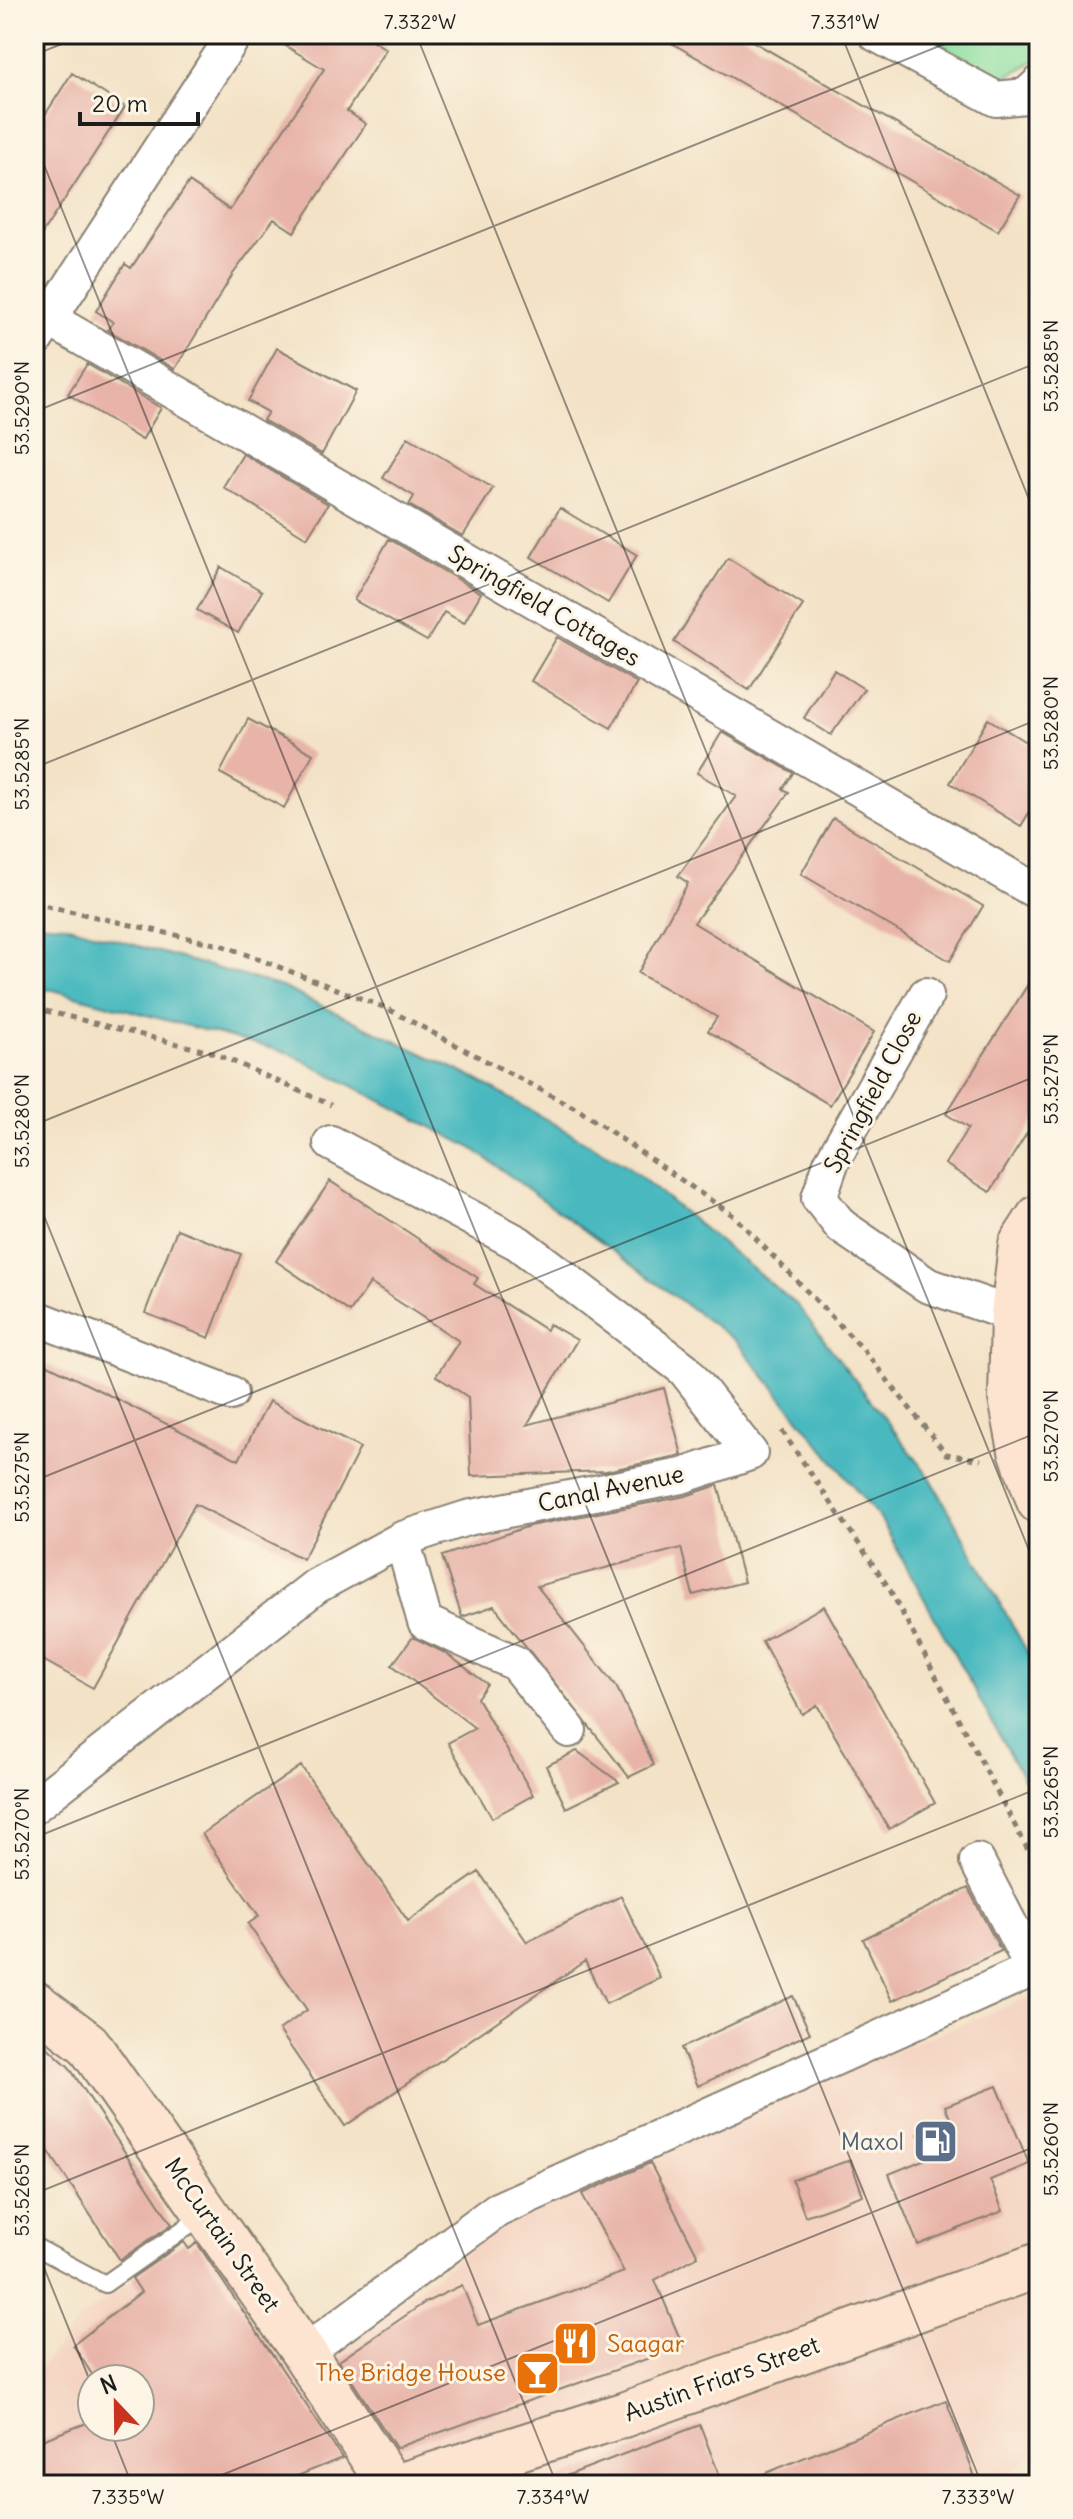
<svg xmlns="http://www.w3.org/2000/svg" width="1073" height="2519" viewBox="0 0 1073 2519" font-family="Delius,sans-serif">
<rect width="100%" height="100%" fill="#fcf5e5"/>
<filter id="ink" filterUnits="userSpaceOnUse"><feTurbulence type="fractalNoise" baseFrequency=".0125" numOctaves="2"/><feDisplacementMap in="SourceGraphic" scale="16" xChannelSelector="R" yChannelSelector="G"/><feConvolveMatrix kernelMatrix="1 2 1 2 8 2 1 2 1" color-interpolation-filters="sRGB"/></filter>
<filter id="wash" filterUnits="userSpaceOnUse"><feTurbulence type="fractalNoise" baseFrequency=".006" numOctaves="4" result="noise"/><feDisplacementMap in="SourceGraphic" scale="32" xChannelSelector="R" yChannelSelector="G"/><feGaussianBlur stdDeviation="1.8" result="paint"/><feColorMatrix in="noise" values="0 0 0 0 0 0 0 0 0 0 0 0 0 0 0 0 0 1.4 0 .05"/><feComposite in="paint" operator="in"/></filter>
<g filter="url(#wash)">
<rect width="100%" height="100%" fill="#f3e2c6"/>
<!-- built -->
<path fill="#f4d3c1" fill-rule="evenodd" d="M1039 1993V2448L999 2485H34V2376L83 2316 201 2231 301 2375 501 2227 686 2136ZM92 2379H140V2427H92Z"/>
<!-- green -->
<path fill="#8adea0" stroke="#537d5e" stroke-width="2" d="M922 34H1039V58L1002 79Z"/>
<!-- water -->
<path fill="#4ab9bf" stroke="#336a6e" stroke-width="2" d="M34 923 65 925 282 987 474 1078 626 1165 797 1305 930 1477 1039 1673V1808L881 1520 737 1342 472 1148 289 1053 53 990 34 989Z"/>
<g id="blocks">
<!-- building -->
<path fill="#e8b3a8" d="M266 34H362L386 49 347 111 366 124 294 232 274 219 233 274 175 369 108 330 113 322 96 311 125 264 131 268 189 182 230 210 324 69Z
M656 34H740L1020 195 998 231Z
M72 73 125 107 34 246V132Z
M277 348 356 391 322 454 263 420 268 412 248 401Z
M87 364 161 408 142 440 68 394Z
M408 437 493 488 463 536 409 505 414 496 383 478Z
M243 454 328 504 307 538 223 487Z
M560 508 637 555 608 603 531 557Z
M389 539 481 593 464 623 444 612 427 641 354 600Z
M728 558 803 605 749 690 674 642Z
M221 567 262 591 238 633 197 610Z
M557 637 637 683 611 728 531 681Z
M834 670 864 689 831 735 804 718Z
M248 719 313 754 284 808 220 773Z
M988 719 1039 750V796L1021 826 950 783Z
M722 732 793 773 783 789 789 792 694 923 874 1032 830 1105 708 1031 717 1017 638 973 688 883 678 876 736 796 697 773Z
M833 818 983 906 950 961 801 874Z
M1039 967V1114L990 1192 945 1164 968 1128 946 1114Z
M330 1181 478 1278 474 1284 546 1330 549 1324 577 1340 527 1425 664 1388 682 1455 606 1471 471 1476 468 1397 436 1376 459 1341 370 1283 350 1312 276 1261Z
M177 1229 241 1254 209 1338 145 1313Z
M34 1358 239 1460 269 1401 360 1448 303 1559 195 1504 93 1688 34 1655Z
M718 1485 744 1582 693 1595 681 1548 537 1586 617 1688 654 1765 629 1777 494 1606 462 1617 442 1556 529 1526 686 1496Z
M824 1606 935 1803 889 1829 817 1705 802 1714 762 1641Z
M413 1637 447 1654 487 1684 477 1698 533 1795 492 1818 448 1743 475 1728 392 1665Z
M577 1751 619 1782 566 1808 546 1766Z
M301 1766 408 1921 479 1872 527 1942 621 1896 660 1978 606 2004 585 1961 345 2126 279 2030 307 2010 248 1924 259 1916 202 1834Z
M968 1888 1001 1951 892 2001 863 1939Z
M793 1996 810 2033 698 2086 681 2048Z
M34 2035 69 2067 172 2224 120 2260 34 2129Z
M997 2086 1029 2164 990 2180 1003 2211 918 2245 889 2174 928 2158 918 2134 951 2121 945 2106Z
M850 2160 863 2195 805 2216 792 2180Z
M650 2163 698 2256 655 2280 683 2346 396 2448 339 2361 424 2303 462 2285 478 2325 624 2272 582 2194Z
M184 2242 189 2249 197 2243 342 2458 275 2485H34V2443L92 2421V2427H140V2379H95L73 2345 141 2292 132 2278Z
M946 2400 978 2485H739V2484Z
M700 2425 723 2485H550V2482Z"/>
</g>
</g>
<g filter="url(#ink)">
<use href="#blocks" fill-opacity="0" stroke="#887f71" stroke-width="2"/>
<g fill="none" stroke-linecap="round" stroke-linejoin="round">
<defs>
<path id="lane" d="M34 2246 105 2284 205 2214"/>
<path id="street" d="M876 34 996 99 1026 96 1039 84
M49 319 1039 893
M34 342 235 34
M926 995 831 1163 819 1198 841 1226 927 1285 1013 1315
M34 1317 230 1393
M402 1539 425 1622 515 1663 569 1730
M34 1806 316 1586 402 1539 467 1518 682 1476 750 1453 684 1369 518 1243 331 1143
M304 2353 497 2210 1033 1969 977 1861"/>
<path id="secondary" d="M1039 1217 1021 1245 1013 1315 1011 1398 1021 1450 1039 1501
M34 2003 88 2044 304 2353 390 2485
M402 2485 623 2415 1039 2265"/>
</defs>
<!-- lane casing -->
<use href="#lane" stroke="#887f71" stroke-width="20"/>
<!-- street casing -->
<use href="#street" stroke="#887f71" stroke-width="38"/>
<!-- secondary casing -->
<use href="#secondary" stroke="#887f71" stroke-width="48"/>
<!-- path -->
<path stroke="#887f71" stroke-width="5" stroke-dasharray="6 6" stroke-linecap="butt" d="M34 903 224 946 386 1008 579 1110 734 1216 862 1348 946 1454 981 1460
M34 1008 214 1053 331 1105
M782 1431 889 1588 1039 1871"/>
<!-- lane -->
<use href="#lane" stroke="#fff" stroke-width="16"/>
<!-- street -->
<use href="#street" stroke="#fff" stroke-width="34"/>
<!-- secondary -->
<use href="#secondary" stroke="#fde4d0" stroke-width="44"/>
</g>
</g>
<!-- ticks -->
<path fill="none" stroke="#1c1c1c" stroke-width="2" stroke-opacity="0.45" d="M416 34 1039 1575M841 34 1039 524M34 55 87 34M34 140 982 2485M34 412 969 34M34 768 1039 362M34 1125 1039 719M34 1191 557 2485M34 1481 1039 1075M34 1838 1039 1432M34 2194 1039 1788M34 2243 92 2386M109 2427 132 2485M197 2485 1039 2145"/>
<!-- icons -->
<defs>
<symbol id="fuel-square" viewBox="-11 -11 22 22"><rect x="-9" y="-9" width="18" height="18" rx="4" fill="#5c6f8a" stroke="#fcf5e5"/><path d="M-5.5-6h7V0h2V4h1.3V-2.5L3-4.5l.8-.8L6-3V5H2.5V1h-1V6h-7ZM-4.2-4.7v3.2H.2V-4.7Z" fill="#fff"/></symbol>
<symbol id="restaurant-square" viewBox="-11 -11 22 22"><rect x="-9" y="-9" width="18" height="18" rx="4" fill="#e8710a" stroke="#fcf5e5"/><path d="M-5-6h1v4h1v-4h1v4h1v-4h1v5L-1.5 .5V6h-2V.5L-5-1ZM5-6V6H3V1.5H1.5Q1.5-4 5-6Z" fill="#fff"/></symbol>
<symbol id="bar-square" viewBox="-11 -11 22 22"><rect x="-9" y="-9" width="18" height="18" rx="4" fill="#e8710a" stroke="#fcf5e5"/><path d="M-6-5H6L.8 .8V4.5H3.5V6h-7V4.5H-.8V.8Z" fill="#fff"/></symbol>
</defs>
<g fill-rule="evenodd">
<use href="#fuel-square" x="910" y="2116" width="51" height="51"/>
<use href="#restaurant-square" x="550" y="2318" width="51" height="51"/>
<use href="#bar-square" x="512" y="2348" width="51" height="51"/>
</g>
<g text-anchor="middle" stroke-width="6" stroke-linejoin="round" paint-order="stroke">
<!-- street labels -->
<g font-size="24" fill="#1c1c1c" stroke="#fcf5e5">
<text transform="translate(544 606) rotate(30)" y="8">Springfield Cottages</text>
<text transform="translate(873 1092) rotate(-62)" y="8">Springfield Close</text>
<text transform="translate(611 1489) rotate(-12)" y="8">Canal Avenue</text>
<text transform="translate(222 2235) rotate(55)" y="8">McCurtain Street</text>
<text transform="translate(722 2379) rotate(-20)" y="8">Austin Friars Street</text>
</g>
<!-- service labels -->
<g font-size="24" fill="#4e5e75" stroke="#fcf5e5" text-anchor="end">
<text x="904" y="2150">Maxol</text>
</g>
<!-- food labels -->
<g font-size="24" fill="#c56008" stroke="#fcf5e5" text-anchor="start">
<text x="607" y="2352">Saagar</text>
<text x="506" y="2381" text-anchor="end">The Bridge House</text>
</g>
</g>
<!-- margin -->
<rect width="1073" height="2519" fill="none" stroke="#fcf5e5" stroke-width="88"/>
<!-- north arrow -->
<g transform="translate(116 2403) rotate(338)"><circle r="38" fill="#fcf5e5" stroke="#a29e95" stroke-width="2"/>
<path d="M0-6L14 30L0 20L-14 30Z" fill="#c8321e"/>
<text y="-12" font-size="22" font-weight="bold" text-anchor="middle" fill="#1c1c1c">N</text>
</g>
<!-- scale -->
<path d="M80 112v12h118v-12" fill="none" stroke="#1c1c1c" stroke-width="4"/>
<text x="92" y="112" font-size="24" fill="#1c1c1c" stroke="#fcf5e5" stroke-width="6" paint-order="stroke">20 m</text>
<rect x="44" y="44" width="985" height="2431" fill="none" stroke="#1c1c1c" stroke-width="3"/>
<g font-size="20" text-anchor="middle" fill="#1c1c1c">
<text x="420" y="29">7.332°W</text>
<text x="845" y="29">7.331°W</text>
<text transform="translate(1051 366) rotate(-90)" y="7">53.5285°N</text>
<text transform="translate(22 408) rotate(-90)" y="7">53.5290°N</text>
<text transform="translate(1051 723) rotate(-90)" y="7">53.5280°N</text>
<text transform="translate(22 764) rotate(-90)" y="7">53.5285°N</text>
<text transform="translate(1051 1079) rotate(-90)" y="7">53.5275°N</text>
<text transform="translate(22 1121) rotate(-90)" y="7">53.5280°N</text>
<text transform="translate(1051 1436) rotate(-90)" y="7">53.5270°N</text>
<text transform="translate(22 1477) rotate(-90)" y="7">53.5275°N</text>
<text transform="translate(1051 1792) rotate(-90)" y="7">53.5265°N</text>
<text transform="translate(22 1834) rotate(-90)" y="7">53.5270°N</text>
<text transform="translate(1051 2149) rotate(-90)" y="7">53.5260°N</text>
<text transform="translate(22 2190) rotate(-90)" y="7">53.5265°N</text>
<text x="128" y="2504">7.335°W</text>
<text x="553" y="2504">7.334°W</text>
<text x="978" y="2504">7.333°W</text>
</g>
</svg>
